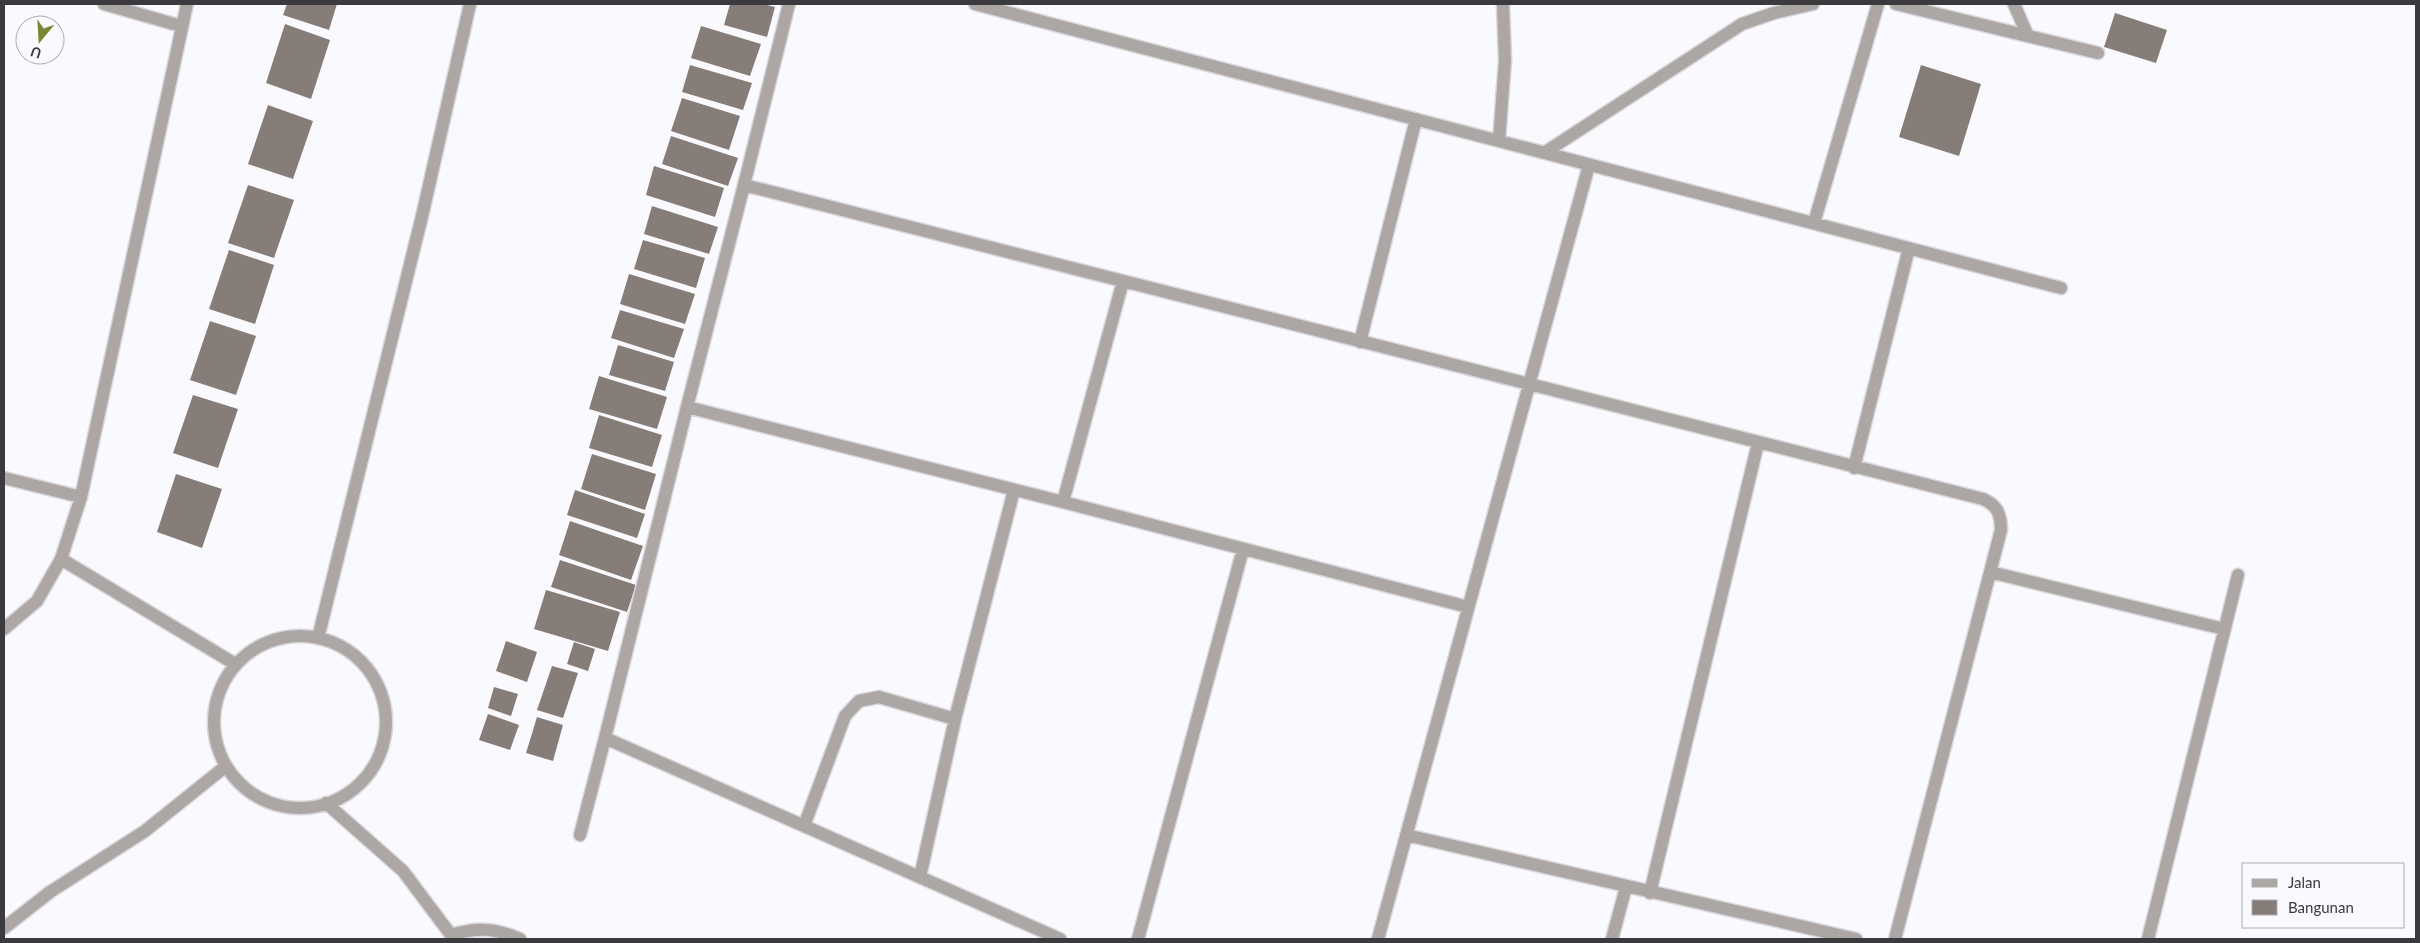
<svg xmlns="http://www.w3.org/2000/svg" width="2420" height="943" viewBox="0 0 2420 943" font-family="Lato,sans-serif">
<rect width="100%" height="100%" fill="#fafafe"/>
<!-- building -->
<path fill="#877d78" d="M287 4H337L329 30 283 15Z
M730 4H763L775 7 767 37 724 25Z
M2115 13 2167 30 2156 63 2104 47Z
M285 24 330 40 311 99 266 83Z
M701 26 761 44 750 76 691 58Z
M690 65 752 83 743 110 682 92Z
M1921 65 1981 84 1959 156 1899 137Z
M682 98 740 116 729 150 671 131Z
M268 105 313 121 293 179 248 164Z
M671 136 738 158 728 186 662 164Z
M654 166 724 188 715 217 646 195Z
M248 185 294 200 274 258 228 243Z
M652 206 718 227 709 254 644 234Z
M643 240 705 258 696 288 634 269Z
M229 250 274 265 255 324 209 309Z
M629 274 695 294 685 324 620 304Z
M620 310 684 329 674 358 611 338Z
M210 321 256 336 236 395 190 380Z
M618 345 674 362 665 391 609 375Z
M599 376 667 397 657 429 589 409Z
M193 395 238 409 218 468 173 453Z
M599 415 662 435 652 467 589 448Z
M592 454 656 474 645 510 581 489Z
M176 474 222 489 202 548 157 532Z
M575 490 645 514 637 538 567 515Z
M570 521 643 546 631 580 559 555Z
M560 560 636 585 627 612 551 587Z
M546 590 620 612 608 651 534 629Z
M506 641 537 652 527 682 496 671Z
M574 642 595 649 588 671 567 664Z
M552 666 578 673 563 718 537 710Z
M494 687 518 694 511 716 488 708Z
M488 714 519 725 510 750 479 740Z
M537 717 563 725 553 761 526 753Z"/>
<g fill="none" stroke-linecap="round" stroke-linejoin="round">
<defs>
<path id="minor" d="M104 4 181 26
M187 4 81 497 61 559 235 664
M975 4 2061 288
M1896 4 2098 53
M2014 4 2027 34
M1499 141 1505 61 1503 4
M1544 153 1742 24 1774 13 1813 4
M744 185 789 4
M1814 223 1878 4
M1360 342 1416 119
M687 407 744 185 1983 499C1997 505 2001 514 2001 530L1895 939
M1854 468 1909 248
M4 478 81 497
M1063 502 1123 281
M1990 572 2224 629
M4 629 37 601 61 559
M214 722a86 86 0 1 1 172 0a86 86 0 1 1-172 0Z
M318 638 423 212 470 4
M326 803 403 871 451 935C477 927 495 928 520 939
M804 826 845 716 859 701 879 697 955 719
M580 835 605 738
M1406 835 1856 939
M920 877 955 719 1014 490
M1650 893 1758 443
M4 928 50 892 145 831 226 766
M1060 939 605 738 687 407 1063 502 1468 607
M1138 939 1243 549
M1378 939 1589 165
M1612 939 1626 887
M2148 939 2238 575"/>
</defs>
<!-- minor casing -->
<use href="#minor" stroke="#d8d7db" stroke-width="15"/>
<!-- minor -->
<use href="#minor" stroke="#aca7a5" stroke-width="12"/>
</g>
<!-- border -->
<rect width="2420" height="943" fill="none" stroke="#3b3a3e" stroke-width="10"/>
<!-- legend -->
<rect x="2242" y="863" width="162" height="65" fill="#fafafe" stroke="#aeadb1"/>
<rect x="2252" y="879" width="25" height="8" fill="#aca7a5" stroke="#aeadb1"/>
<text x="2288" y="888" font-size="15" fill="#3b3a3e">Jalan</text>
<rect x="2252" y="900" width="25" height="15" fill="#877d78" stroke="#aeadb1"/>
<text x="2288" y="913" font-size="15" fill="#3b3a3e">Bangunan</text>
<!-- north arrow -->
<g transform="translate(40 40) rotate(198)"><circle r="24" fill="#fafafe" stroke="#aeadb1"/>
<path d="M0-4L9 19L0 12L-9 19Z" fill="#7b8633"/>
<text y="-8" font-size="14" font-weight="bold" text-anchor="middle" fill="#3b3a3e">U</text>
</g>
</svg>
